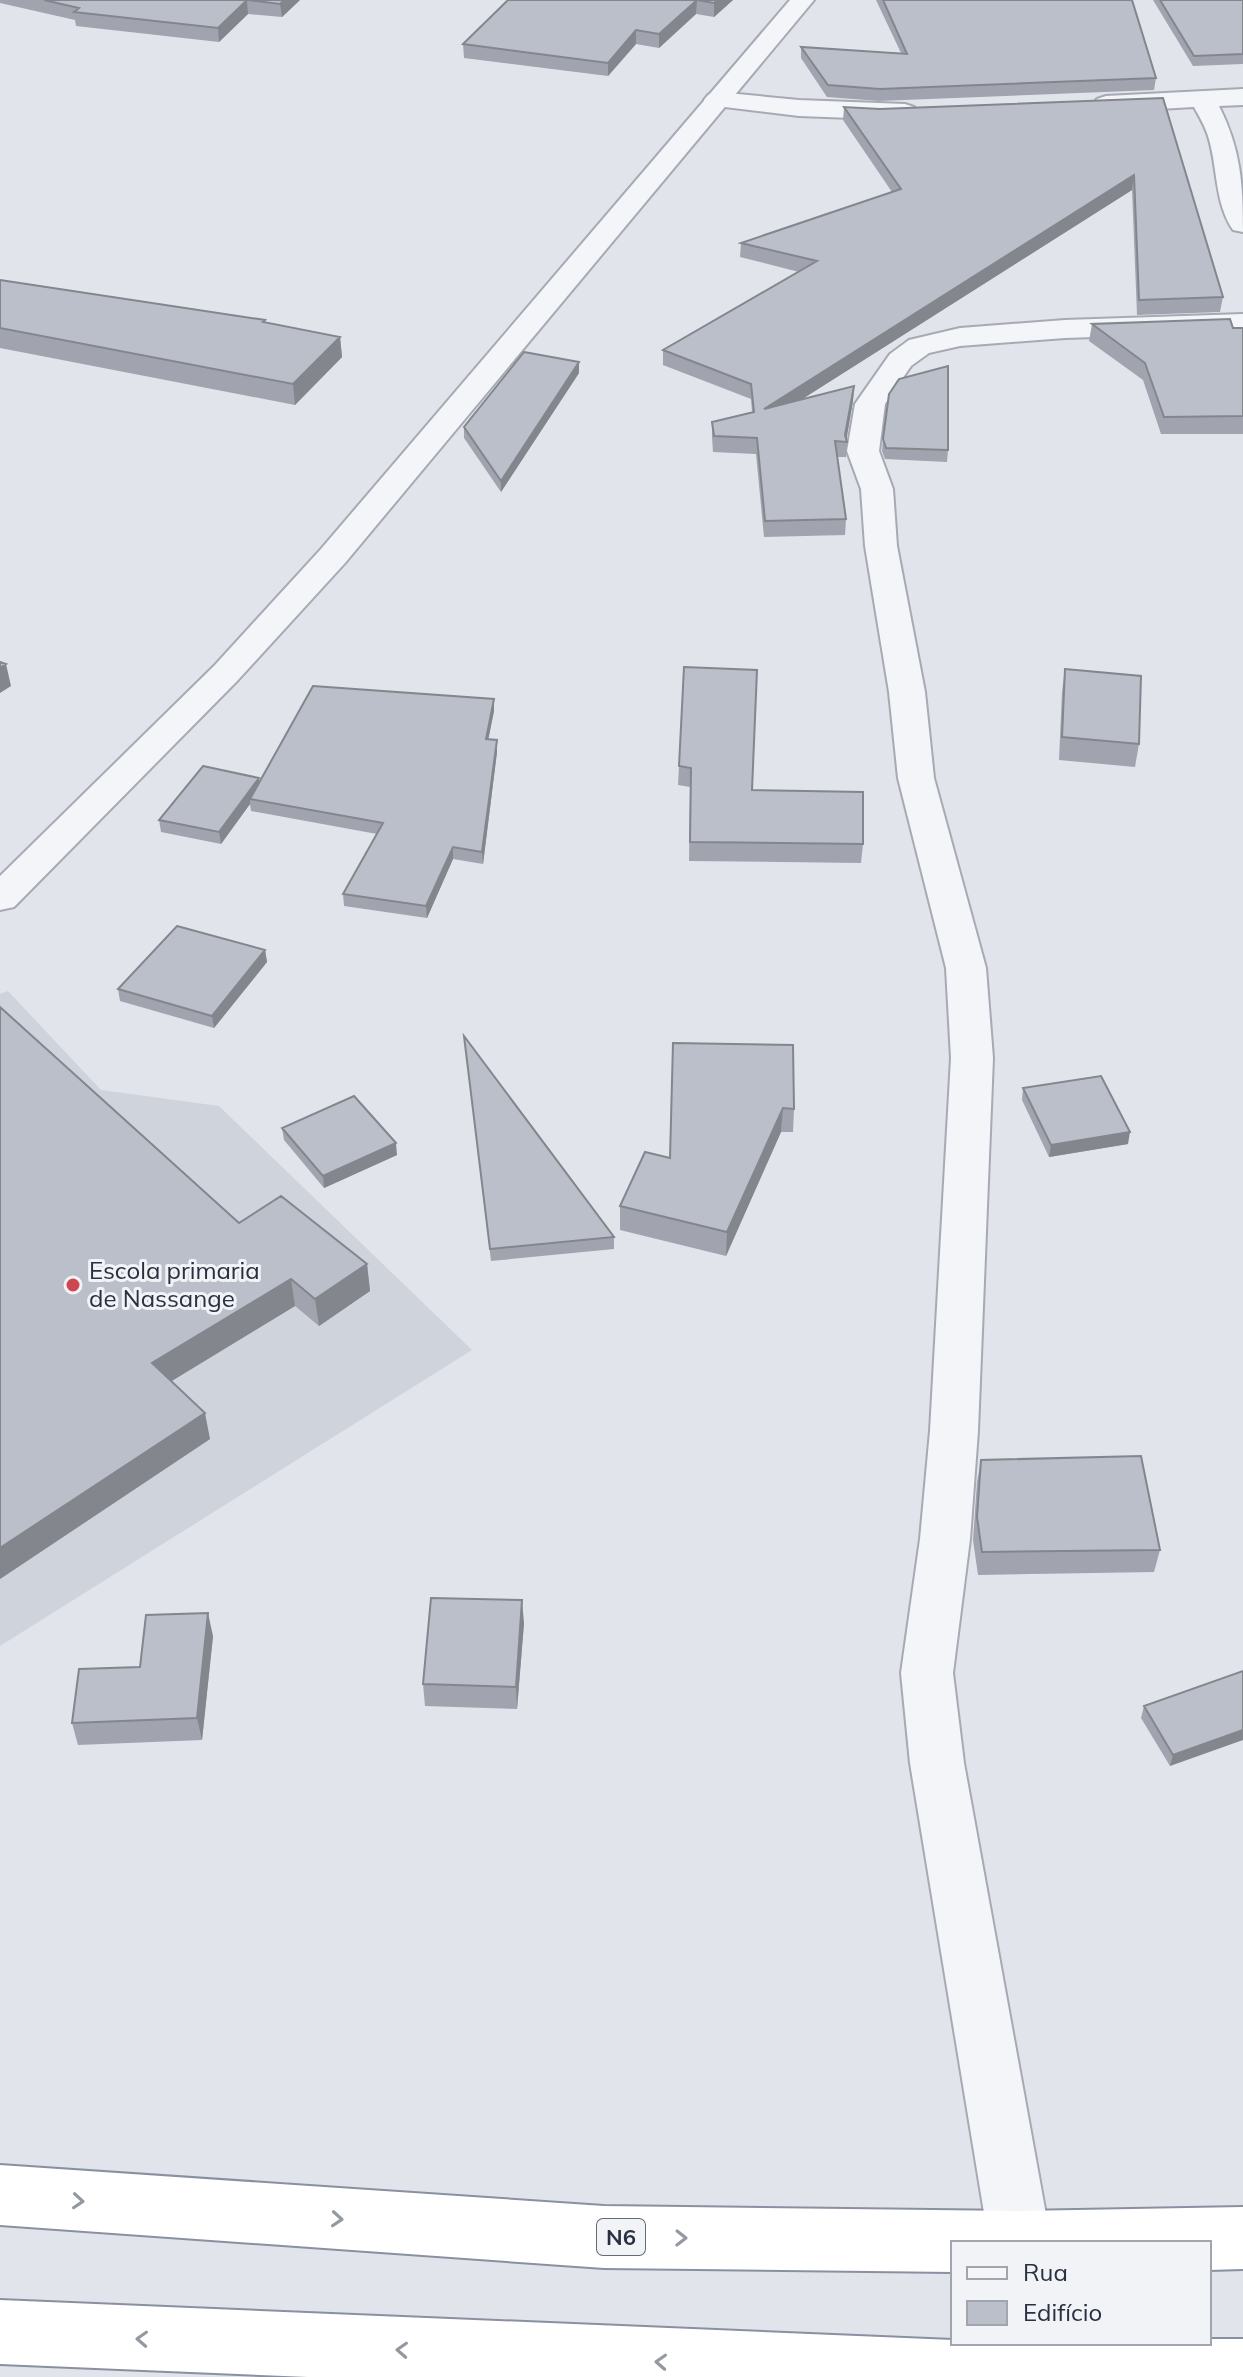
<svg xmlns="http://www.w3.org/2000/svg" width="1243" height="2377" viewBox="0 0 1243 2377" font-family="Mulish,sans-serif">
<rect width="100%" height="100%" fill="#e1e4ea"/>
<!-- built -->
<path fill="#cfd3dc" d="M8 991 101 1090 219 1106 472 1350 0 1646V994Z"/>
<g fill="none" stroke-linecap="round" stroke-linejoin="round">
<defs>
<path id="minor" d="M1243 89V105L1219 106C1241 150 1243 184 1243 232L1233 230C1214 202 1218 167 1208 136 1205 126 1199 116 1194 107L1106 112 1097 109 1093 104 1097 99 1106 96Z
M717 92 799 100 905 104 914 107 918 112 914 117 905 120 799 116 708 105 704 100 708 95Z
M1243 314V332L1065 338 960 346 929 353 911 366 885 404 879 451 893 489 897 546 925 692 934 778 986 968 993 1058 978 1431 970 1539 953 1673 964 1763 1051 2242 989 2243 910 1763 901 1673 920 1539 930 1431 951 1058 946 968 898 778 889 692 865 546 861 489 847 451 855 404 890 354 909 340 960 328 1065 320Z"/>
<path id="tertiary" d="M790 0H814L345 563 238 680 14 907 0 910V876L214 666 321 549Z"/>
<path id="trunk" d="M0 2165 604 2206 1020 2211 1243 2207V2269L1209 2270V2243H953V2272L604 2268 0 2225Z
M0 2300 953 2340V2343H1209V2339H1243V2377H308L0 2364Z"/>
</defs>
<!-- minor casing -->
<use href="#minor" stroke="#a6aab4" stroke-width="4"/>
<!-- tertiary casing -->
<use href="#tertiary" stroke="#a6aab4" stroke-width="4"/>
<!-- trunk casing -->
<use href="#trunk" stroke="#8990a0" stroke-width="4"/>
<!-- minor -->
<use href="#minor" fill="#f4f5f8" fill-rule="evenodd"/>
<!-- tertiary -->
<use href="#tertiary" fill="#f4f5f8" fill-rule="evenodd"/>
<!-- trunk -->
<use href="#trunk" fill="#fff" fill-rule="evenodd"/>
</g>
<!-- wall -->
<path fill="#a1a4ae" d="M0 0H300L282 17 248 14 219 42 76 26 75 20 0 3Z
M508 0H733L714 17 696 14 659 48 636 44 608 76 464 58 463 44Z
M876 0H1132L1156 78 1154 90 879 101 827 97 801 58V47L901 53Z
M1153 0H1243V64L1193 66Z
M1163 98 1223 297 1220 312 1137 315 1132 190 802 399 854 386 853 401 846 439 847 442 846 457H837L846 519 845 535 764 537 756 454 713 452 712 437V422L752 412 751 399 663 365V350L799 272 740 257 741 243 892 192 843 120 844 107 880 109Z
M0 280 265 322 340 337 342 357 295 405 0 348Z
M1092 324 1243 328V434H1161L1143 380 1089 341Z
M579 373 501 492 464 438V427Z
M883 439 948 450 947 462 885 459 882 451Z
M1065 669 1139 744 1135 767 1059 760 1062 692Z
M757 670 752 790 863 844 861 863 689 861 690 787 678 785 679 766Z
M494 699V711L488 739 497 752 483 864 453 859 427 918 344 906 343 894 377 834 251 811 250 804 221 844 161 832 159 820 259 782Z
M265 950 267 962 214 1028 120 1001 118 989Z
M464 1036 614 1237V1249L491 1261Z
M673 1043 794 1109 793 1132H781L726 1256 620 1230V1206L670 1158Z
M1023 1088 1128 1144 1049 1157 1022 1100Z
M282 1128 397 1155 324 1188 284 1140Z
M239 1223 367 1264 370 1291 319 1326 295 1306 171 1381 210 1439 0 1579Z
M981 1460 1160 1550 1154 1572 978 1575 973 1540 977 1482Z
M524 1623 517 1709 425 1706 423 1684Z
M213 1636 202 1740 78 1745 72 1723 140 1667Z
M1243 1671 1170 1766 1141 1718 1144 1706Z"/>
<!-- shaded-wall -->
<path fill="#83868d" d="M247 0 248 14 219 42 218 28Z
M284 0H300L282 17 280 4Z
M697 0 696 14 659 48V34Z
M718 0H733L714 17V3Z
M636 30V44L608 76V63Z
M1134 175 1132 190 763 424 764 409Z
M340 337 342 357 295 405 293 384Z
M579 362V373L501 492V481Z
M854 386 853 401 846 442 845 435Z
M6 664 11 686 0 693V668Z
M494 699V711L486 751V739Z
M497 740V752L483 864 482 852Z
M259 778 260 790 250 799V804L221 844 219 832Z
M453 847V859L427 918 426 906Z
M265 950 267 962 214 1028 212 1016Z
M783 1108 781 1132 726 1256 727 1232Z
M1130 1132 1128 1144 1049 1157 1051 1145Z
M396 1143 397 1155 324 1188 323 1176Z
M367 1264 370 1291 319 1326 315 1299Z
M291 1279 295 1306 157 1390 152 1363Z
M205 1413 210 1439 0 1579V1548Z
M522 1600 524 1623 517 1709 516 1687Z
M208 1613 213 1636 202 1740 197 1718Z
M1243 1730V1740L1170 1766 1173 1755Z"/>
<!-- building -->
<path fill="#bbbfca" stroke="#83868d" stroke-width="2" d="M44 0H247L218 28 74 12 79 8Z
M248 0H284L280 4Z
M508 0H718L714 3 697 0 659 34 636 30 608 63 463 44Z
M883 0H1132L1156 78 880 89 828 85 801 47 907 54Z
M1160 0H1243V54L1194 56Z
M1163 98 1223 297 1139 300 1134 175 764 409 854 386 845 435 847 442 835 441 846 519 765 521 757 438 714 436 712 422 754 412 751 384 663 350 817 261 741 243 901 189 844 107 880 109Z
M0 280 265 320 263 322 340 337 293 384 0 328Z
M1230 319 1233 328H1243V416L1164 417 1145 363 1092 324Z
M524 352 579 362 501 481 464 427Z
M948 366V450L886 448 883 439 889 394 899 379Z
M0 662 6 664 0 668Z
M684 667 757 670 752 790 863 792V844L690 842 691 768 679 766Z
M1065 669 1141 676 1139 744 1062 737Z
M313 686 494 699 486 739 497 740 482 852 453 847 426 906 343 894 383 823 250 799Z
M203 766 259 778 219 832 159 820Z
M177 926 265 950 212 1016 118 989Z
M0 1007 239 1223 281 1196 367 1264 315 1299 291 1279 152 1363 205 1413 0 1548Z
M464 1036 614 1237 490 1249Z
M673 1043 793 1045 794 1109 783 1108 727 1232 620 1206 645 1152 670 1158Z
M1101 1076 1130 1132 1051 1145 1023 1088Z
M354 1096 396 1143 323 1176 282 1128Z
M1141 1456 1160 1550 982 1552 977 1517 981 1460Z
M431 1598 522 1600 516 1687 423 1684Z
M208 1613 197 1718 72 1723 79 1669 140 1667 146 1615Z
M1243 1671V1730L1173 1755 1144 1706Z"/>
<!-- one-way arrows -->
<defs><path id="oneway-chevron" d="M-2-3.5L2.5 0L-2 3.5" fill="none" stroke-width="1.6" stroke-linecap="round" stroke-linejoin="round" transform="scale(2)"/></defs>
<g stroke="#9498a0">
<use href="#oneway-chevron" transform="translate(78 2201) rotate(4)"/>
<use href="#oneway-chevron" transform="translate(337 2219) rotate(4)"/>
<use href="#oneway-chevron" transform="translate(681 2238) rotate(1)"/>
<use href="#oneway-chevron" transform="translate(142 2339) rotate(-177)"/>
<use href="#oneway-chevron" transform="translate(402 2350) rotate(-177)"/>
<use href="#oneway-chevron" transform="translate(661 2362) rotate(-177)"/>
</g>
<!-- markers -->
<circle fill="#ce4750" stroke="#f1f3f7" stroke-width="3" cx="73" cy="1285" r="8"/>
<g text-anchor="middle" stroke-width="6" stroke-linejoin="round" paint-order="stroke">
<!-- shield labels -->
<rect fill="#f1f3f7" stroke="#656a78" stroke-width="2" x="597" y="2219" width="48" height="36" rx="6"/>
<g font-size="22" font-weight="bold" fill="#293041">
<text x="621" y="2245">N6</text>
</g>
<!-- poi labels -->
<g font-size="24" fill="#293041" stroke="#f1f3f7" text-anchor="start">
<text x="89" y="1279">Escola primaria<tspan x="89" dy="28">de Nassange</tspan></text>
</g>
</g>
<!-- legend -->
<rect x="951" y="2241" width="260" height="104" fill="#f1f3f7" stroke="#a1a5ae" stroke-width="2"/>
<rect x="967" y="2267" width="40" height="12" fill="#f4f5f8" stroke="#a1a5ae" stroke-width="2"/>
<text x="1023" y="2281" font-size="24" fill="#293041">Rua</text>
<rect x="967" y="2301" width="40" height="24" fill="#bbbfca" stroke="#a1a5ae" stroke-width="2"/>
<text x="1023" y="2321" font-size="24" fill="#293041">Edifício</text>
</svg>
